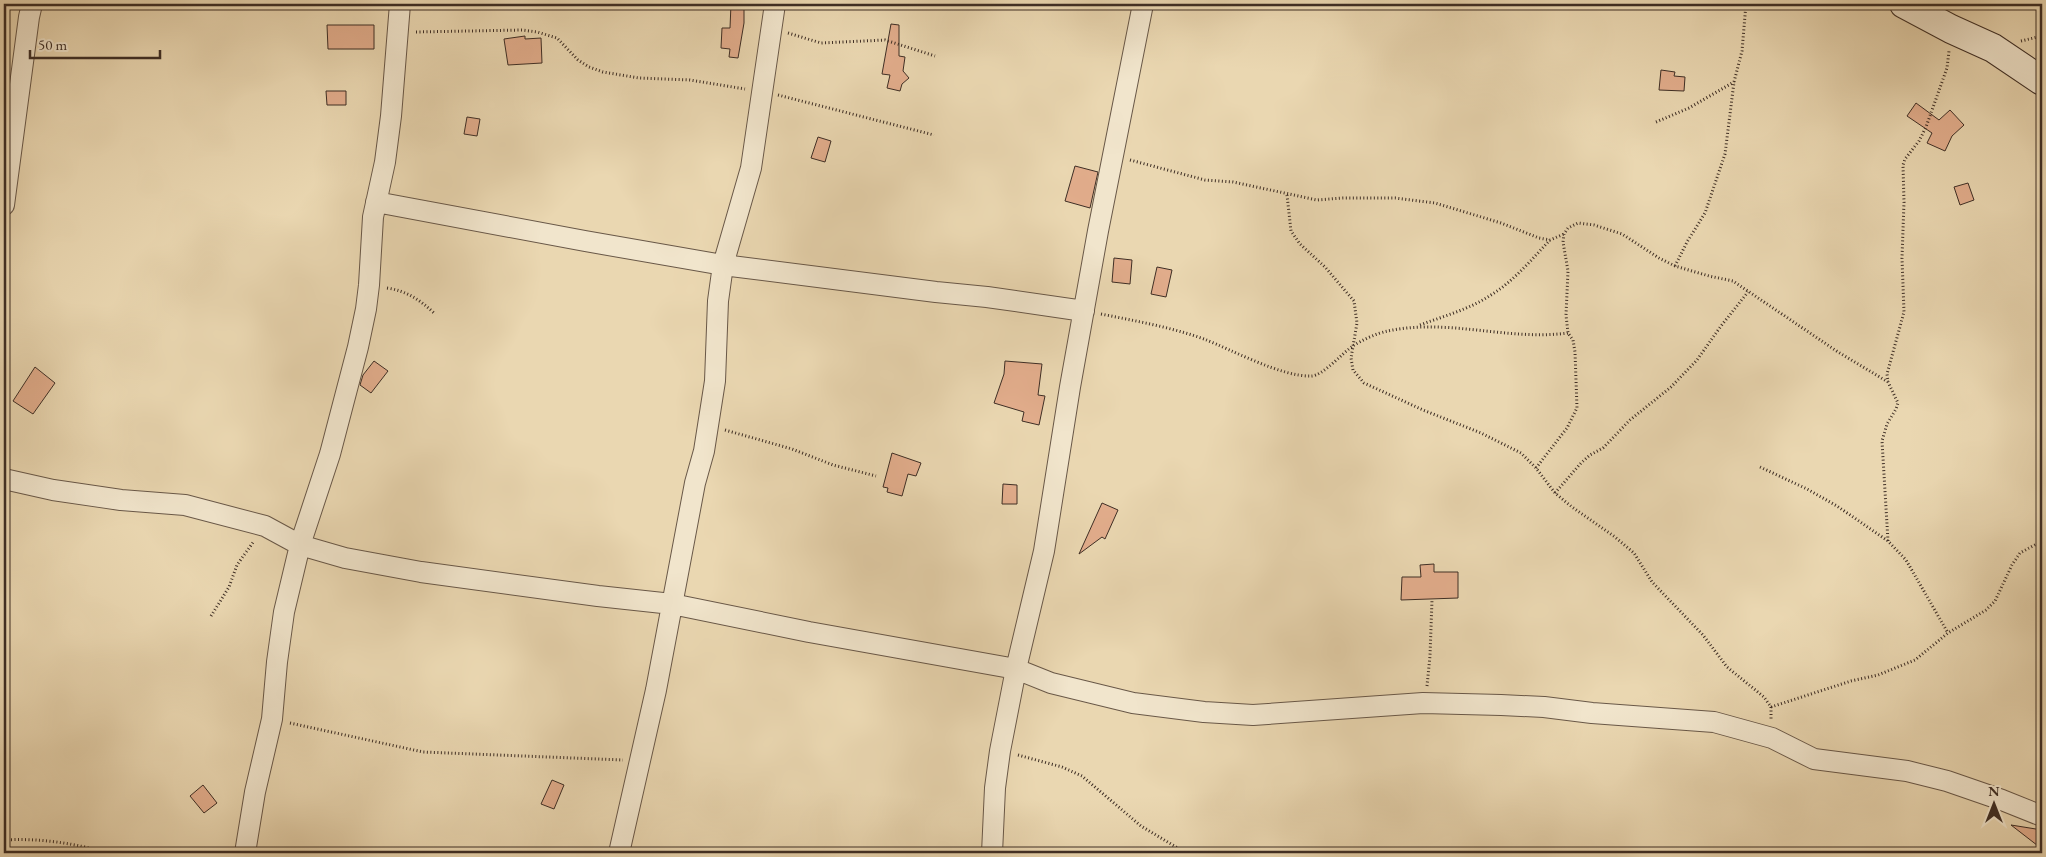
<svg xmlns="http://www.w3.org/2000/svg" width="2046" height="857" viewBox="0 0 2046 857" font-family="'EB Garamond',serif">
<rect width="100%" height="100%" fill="#ead7b1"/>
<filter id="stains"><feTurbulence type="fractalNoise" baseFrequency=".004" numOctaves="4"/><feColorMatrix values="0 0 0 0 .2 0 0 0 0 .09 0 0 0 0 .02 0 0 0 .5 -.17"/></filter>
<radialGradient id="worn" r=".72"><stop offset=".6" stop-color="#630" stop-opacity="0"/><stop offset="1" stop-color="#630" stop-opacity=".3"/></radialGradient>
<!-- building -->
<path fill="#e2ad8c" stroke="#3e2e25" d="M731 4H744V23L738 58 729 57 730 49 721 48 722 28H730Z
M891 24 899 25V56L905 57 903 71 909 78 902 84 900 91 887 88 890 75 882 74Z
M327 25H374V49H328Z
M525 36V39L541 38 542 63 508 65 504 39Z
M1661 70 1675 72 1674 76 1685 77 1684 91 1659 90Z
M326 91H346V105H327Z
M1916 103 1939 120 1950 110 1964 125 1952 136 1945 151 1927 143 1932 133 1907 116Z
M467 117 480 119 477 136 464 134Z
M818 137 831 141 825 162 811 158Z
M1075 166 1098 172 1090 208 1065 201Z
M1968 183 1974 200 1960 205 1954 187Z
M1114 258 1132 260 1130 284 1112 282Z
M1157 267 1172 270 1166 297 1151 294Z
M374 361 388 371 371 393 360 385 363 375Z
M1005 361 1042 364 1038 395 1045 396 1039 425 1022 421 1024 412 994 403 1004 374Z
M35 367 55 383 33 414 13 401Z
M892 453 921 463 916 476 908 474 902 496 887 492 888 488 883 487Z
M1003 484 1017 485V504H1002Z
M1102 503 1118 510 1105 539 1102 537 1079 554Z
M1434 564V572H1458V598L1401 600 1402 577H1421L1420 565Z
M552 780 564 785 554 809 541 804Z
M203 785 217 803 204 813 190 796Z
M2011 825 2042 830V849Z"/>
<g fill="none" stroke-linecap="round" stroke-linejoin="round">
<defs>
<path id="minor" d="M376 202 585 241 723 265 936 292 987 297 1084 311
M4 205 29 17 32 4
M4 479 53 490 121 500 185 505 265 526 300 545 345 558 421 572 598 596 672 604 809 632 1016 669 1051 683 1133 703 1204 712 1253 715 1423 703 1501 705 1544 707 1592 713 1714 722 1772 738 1814 759 1907 771 1947 781 2002 800 2042 816
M245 853 255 792 272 719 277 662 284 612 300 545 330 454 358 347 366 309 369 285 373 217 385 162 391 116 400 4
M619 853 656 690 695 483 704 451 715 381 718 301 723 265 751 168 775 4
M992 853 995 788 1000 751 1016 669 1044 551 1070 387 1098 231 1143 4"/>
<path id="secondary" d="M1904 4 1951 29 1993 48 2042 81"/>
</defs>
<!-- minor casing -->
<use href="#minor" stroke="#695848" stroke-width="22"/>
<!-- secondary casing -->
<use href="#secondary" stroke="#3e2e25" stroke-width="30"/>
<!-- path -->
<path stroke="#3e2e25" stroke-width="3" stroke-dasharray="1 2.5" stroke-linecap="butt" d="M416 32 522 30 537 32 557 38 578 60 589 67 603 72 639 78 690 80 745 89
M788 33 821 43 885 40 935 56
M2021 41 2042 36
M778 95 934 135
M1656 122 1689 108 1734 82
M1130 160 1205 180 1233 182 1317 200 1343 198H1395L1435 203 1501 223 1539 238 1550 240 1564 234
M1287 195 1291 231 1300 244 1325 267 1354 301 1357 323 1351 358 1353 370 1364 383 1423 410 1481 433 1521 453 1536 468 1555 493 1572 507 1615 537 1634 553 1652 582 1703 635 1727 667 1764 697 1771 707V719
M1675 266 1687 242 1705 213 1725 154 1734 82 1742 51 1746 4
M387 288C407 291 420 300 434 313
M1101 314C1136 321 1170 327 1204 339 1232 350 1282 377 1311 376 1323 376 1342 353 1353 346 1362 340 1377 333 1388 331 1447 318 1508 341 1568 333
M1420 325C1444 316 1470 309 1491 295 1514 281 1532 259 1550 240
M725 430 792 449 833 465 876 476
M1760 467 1807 489 1837 506 1888 541 1906 560 1948 633
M1536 468 1567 428 1577 408 1575 352 1573 340 1568 333 1566 315 1568 271 1563 242 1564 234 1568 228 1578 223 1594 225 1622 234 1659 258 1675 266 1709 276 1733 281 1838 352 1888 382
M1555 493 1581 463 1590 455 1603 448 1630 420 1671 387 1697 360 1721 326 1748 292
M1888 541 1882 441 1887 424 1896 409 1898 403 1888 382 1887 374 1904 312 1902 258 1904 202 1903 165 1905 159 1919 141 1926 127 1947 68 1949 51
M211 616 229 587 237 565 254 541
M1427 686 1430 656 1432 600
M1771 707 1851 681 1878 675 1915 660 1948 633 1986 610 1995 601 2012 565 2020 553 2042 541
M290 723 423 752 623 760
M1018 755 1062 767 1082 776 1141 826 1186 853
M4 840C39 838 74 843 108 853
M84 853 86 847"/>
<!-- minor -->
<use href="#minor" stroke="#f1e5cc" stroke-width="20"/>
<!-- secondary -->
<use href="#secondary" stroke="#f1e5cc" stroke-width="28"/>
</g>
<!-- margin -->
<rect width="2046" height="857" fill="none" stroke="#ead7b1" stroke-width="20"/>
<rect x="5" y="5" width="2036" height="847" fill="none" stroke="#3e2e25" stroke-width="2.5"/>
<rect x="10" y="10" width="2026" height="837" fill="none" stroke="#3e2e25"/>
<!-- north arrow -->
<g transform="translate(1994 804)" stroke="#f1e5cc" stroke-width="4" paint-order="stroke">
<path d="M0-4L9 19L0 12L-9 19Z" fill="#3e2e25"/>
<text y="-8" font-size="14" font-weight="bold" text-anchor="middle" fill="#3e2e25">N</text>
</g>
<!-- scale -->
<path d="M30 50v8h130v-8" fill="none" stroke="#3e2e25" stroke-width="2.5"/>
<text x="38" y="50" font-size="15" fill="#3e2e25" stroke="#f1e5cc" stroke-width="4" paint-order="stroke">50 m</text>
<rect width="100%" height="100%" filter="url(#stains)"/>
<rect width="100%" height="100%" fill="url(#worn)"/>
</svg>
